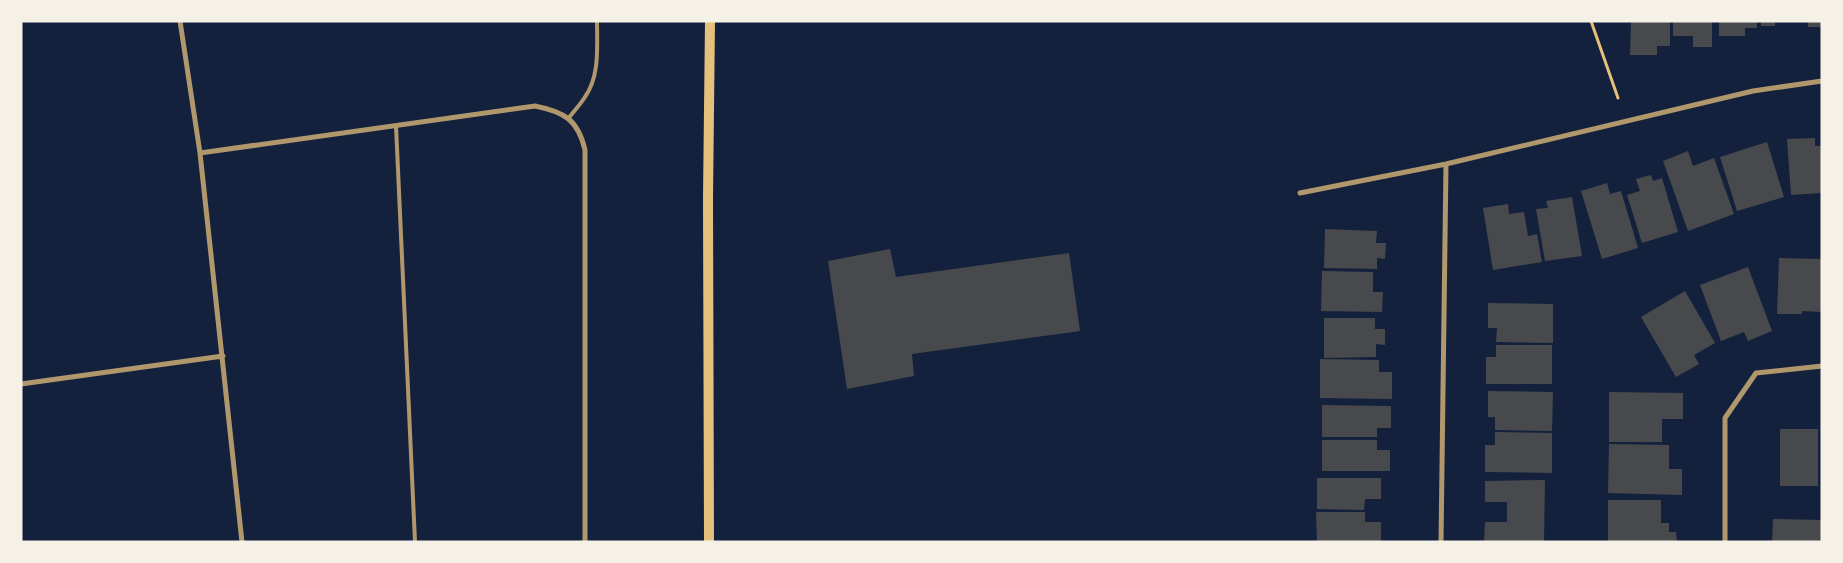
<svg xmlns="http://www.w3.org/2000/svg" width="1843" height="563" viewBox="0 0 1843 563" font-family="'IBM Plex Sans',sans-serif">
<rect width="100%" height="100%" fill="#14213d"/>
<!-- building -->
<path fill="#48494c" d="M1631 21H1670V46H1657V55H1630Z
M1673 21H1712V47H1693V36H1673Z
M1719 21H1757V28H1745V36H1719Z
M1761 21H1775V26H1761Z
M1808 21H1822V27H1808Z
M1815 138V146H1822V193L1791 195 1787 139Z
M1767 142 1784 197 1737 211 1720 157Z
M1688 151 1693 166 1714 158 1734 214 1688 231 1663 161Z
M1651 175 1653 181 1662 178 1678 232 1642 243 1627 195 1640 191 1636 179Z
M1607 183 1610 194 1621 191 1638 248 1602 259 1581 191Z
M1572 197 1582 256 1545 261 1536 209 1548 208 1546 201Z
M1508 204 1509 214 1524 212 1528 236 1537 234 1542 262 1493 270 1483 208Z
M1325 229 1377 231 1376 243H1386L1385 259 1377 258V269L1324 268Z
M890 249 896 277 1069 253 1080 331 912 354 914 376 847 389 828 261Z
M1779 258 1822 259V312L1802 311V314H1777Z
M1748 267 1772 331 1748 341 1744 332 1721 341 1700 285Z
M1322 271 1373 272V292H1383L1382 312 1321 311Z
M1685 291 1715 343 1694 355 1699 364 1676 377 1641 317Z
M1488 303 1553 304V343L1496 342 1497 328H1488Z
M1324 318H1375V329H1385V345L1376 344V357L1324 358Z
M1496 345H1552V384H1486V357H1496Z
M1320 359 1379 360V372H1392V399L1320 398Z
M1488 391 1553 392 1552 431 1495 430V417H1488Z
M1609 392 1683 393V419H1662V442H1609Z
M1322 405 1391 406V428H1377V437H1322Z
M1780 429H1818V486H1780Z
M1495 432 1552 433V473L1485 472V445H1495Z
M1322 440H1377V450H1390V471H1322Z
M1609 444 1669 445V469H1682V495L1608 493Z
M1317 478H1381V499H1365L1364 510 1317 509Z
M1545 480 1544 542H1484L1485 522H1507V502H1485V481Z
M1608 500H1661V523H1669V532H1676L1677 542H1608Z
M1316 512H1365V522H1381V542H1317Z
M1773 519 1822 520V542H1772Z"/>
<g fill="none" stroke-linecap="round" stroke-linejoin="round">
<!-- path -->
<path stroke="#e5c07b" stroke-width="3" d="M1591 21 1618 98"/>
<!-- service -->
<path stroke="#b1986c" stroke-width="4" d="M568 119C573 112 580 105 585 97 600 76 597 46 597 21
M396 126 415 542"/>
<!-- minor -->
<path stroke="#b1986c" stroke-width="5" d="M180 21 200 153 242 542
M200 153 535 106C565 112 578 120 585 150V542
M1300 193 1446 164 1753 91 1822 81
M21 384 223 356
M1441 542 1446 164
M1725 542V418L1756 373 1822 366"/>
<!-- secondary -->
<path stroke="#e5c07b" stroke-width="10" d="M709 542 708 198 710 21"/>
</g>
<!-- border -->
<rect width="1843" height="563" fill="none" stroke="#f6f1e7" stroke-width="45"/>
</svg>
